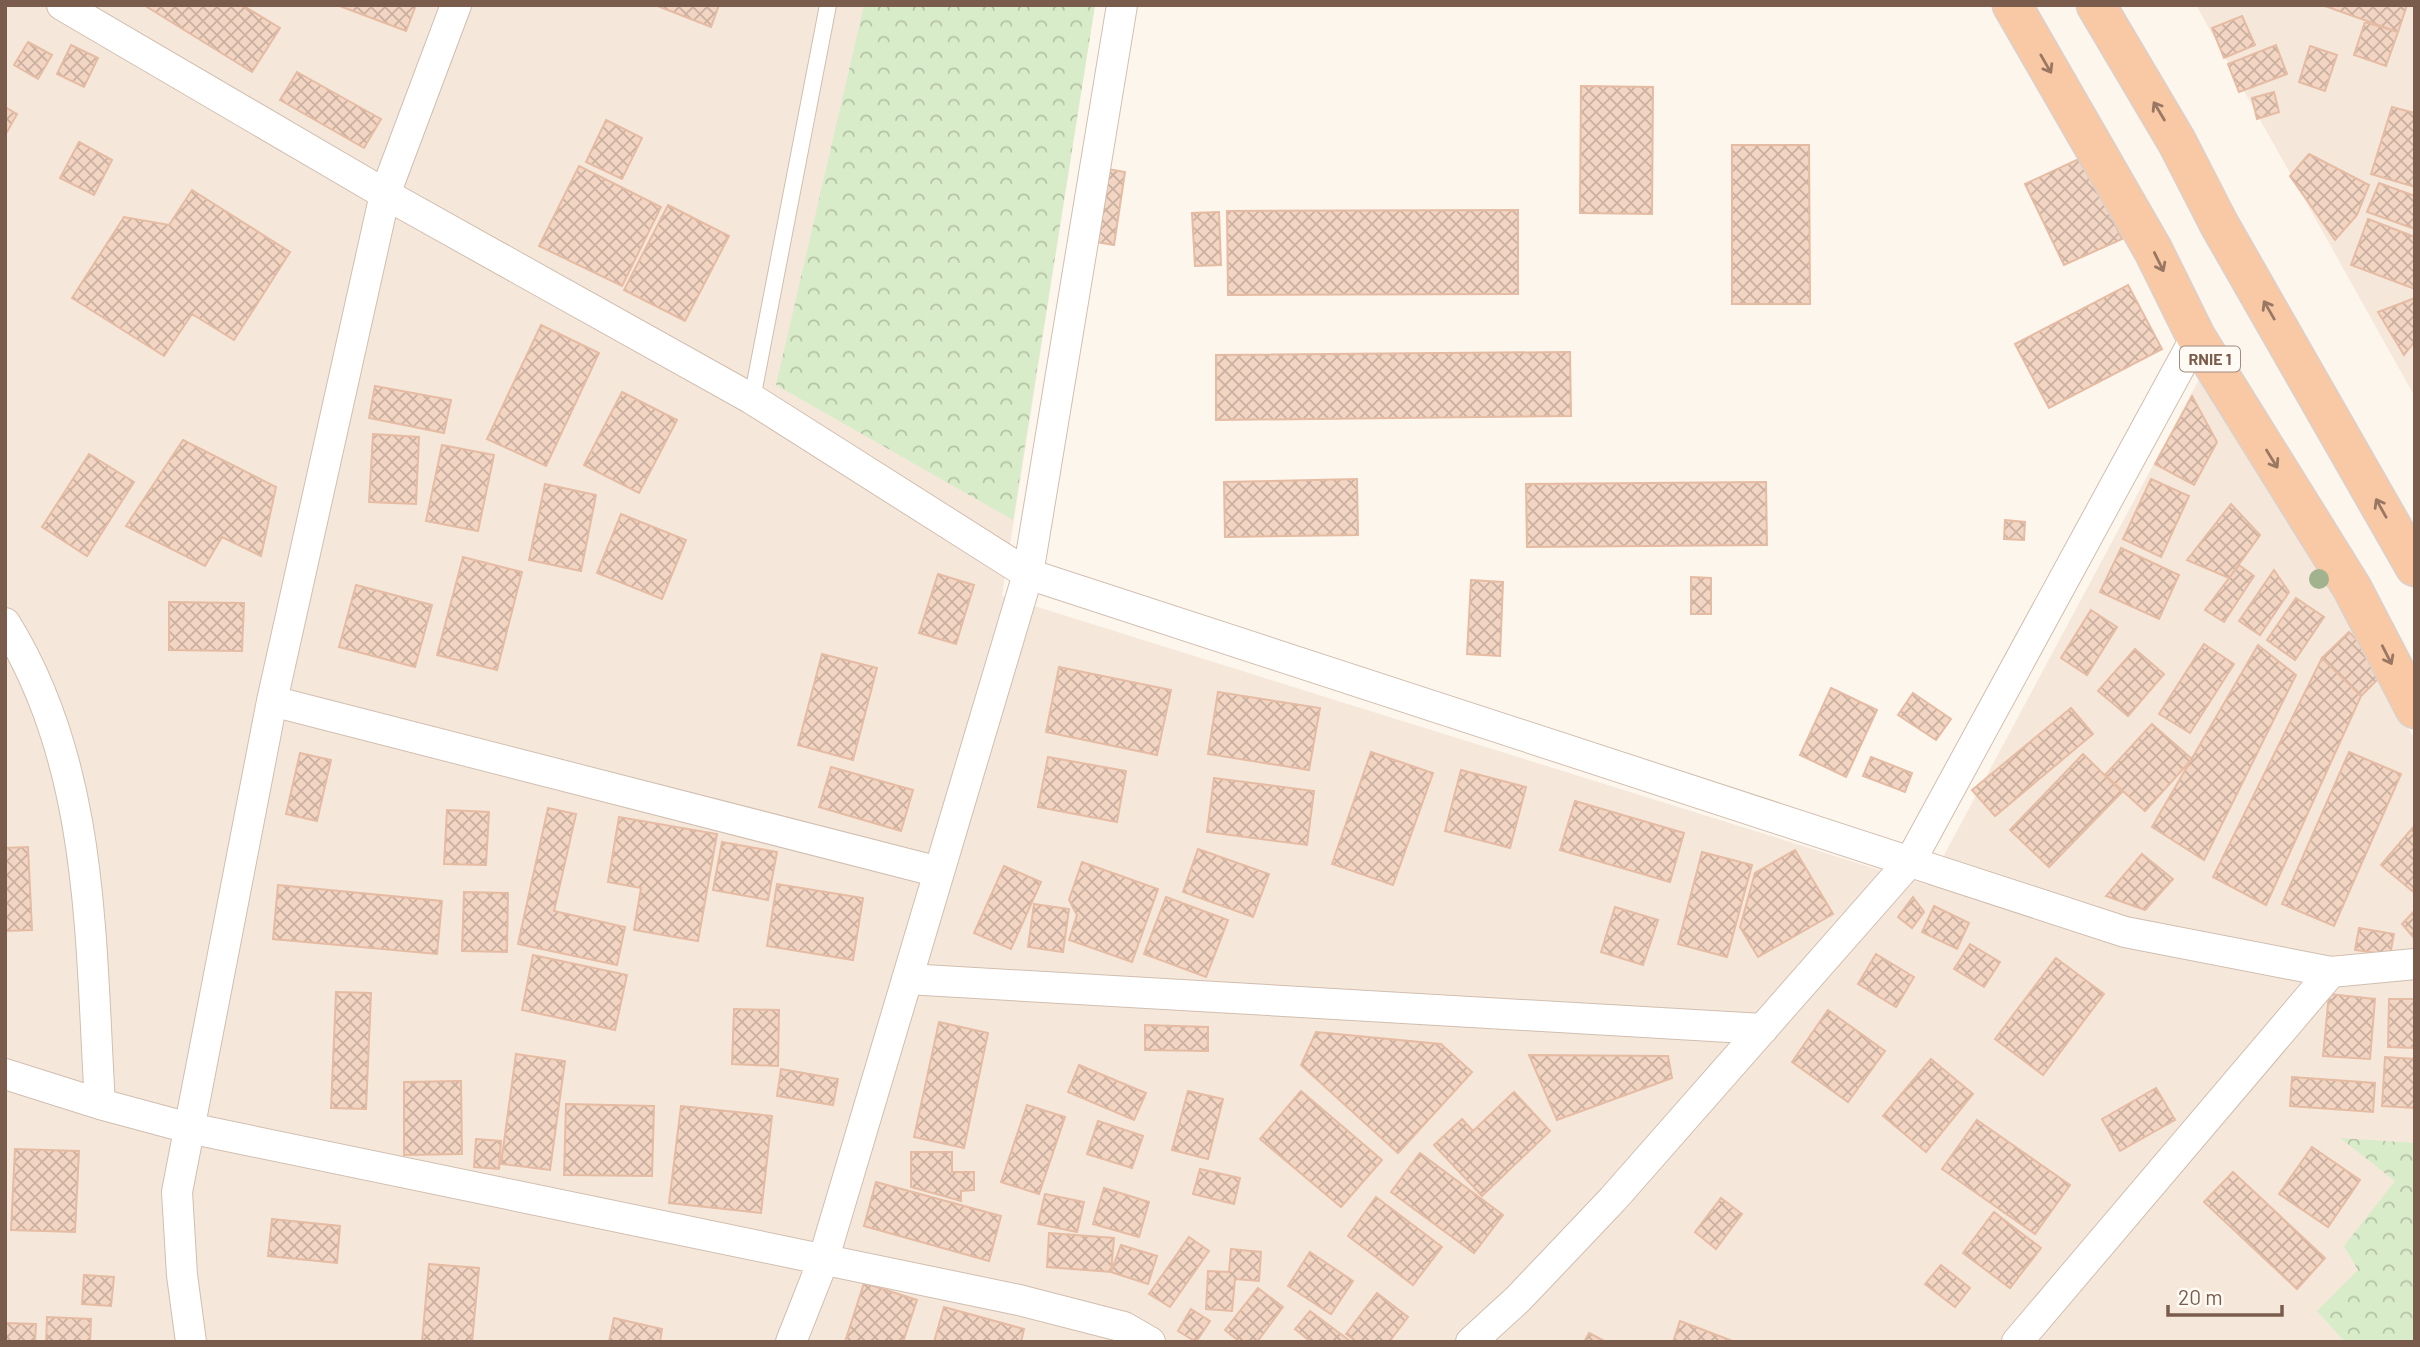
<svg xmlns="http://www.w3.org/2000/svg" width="2420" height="1347" viewBox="0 0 2420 1347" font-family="Barlow,sans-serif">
<defs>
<pattern id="forest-crowns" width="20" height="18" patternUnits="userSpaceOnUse" patternTransform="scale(1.75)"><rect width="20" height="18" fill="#d8ecc9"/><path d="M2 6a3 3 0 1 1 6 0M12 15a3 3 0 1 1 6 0" fill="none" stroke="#b4c2a5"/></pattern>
<pattern id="building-cross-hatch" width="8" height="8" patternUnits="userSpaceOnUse" patternTransform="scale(1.75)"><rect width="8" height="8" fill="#f3d5c3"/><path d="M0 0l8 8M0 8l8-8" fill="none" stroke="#cab0a1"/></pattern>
</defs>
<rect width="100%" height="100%" fill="#fdf6ec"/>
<!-- residential -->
<path fill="#f5e8da" d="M5 5H1095L1002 596 1928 885 2204 370 2415 740V1342H5Z
M2196 5H2415V397Z"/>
<!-- forest -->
<path fill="url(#forest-crowns)" d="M864 5H1095L1013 520 776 385Z
M2340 1138 2415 1143V1342H2345L2317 1311 2358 1270 2344 1246 2395 1181Z"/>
<!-- building -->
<path fill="url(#building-cross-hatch)" stroke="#e6bba3" stroke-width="2" d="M144 5H242L280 28 252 72Z
M337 5H416L406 31Z
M655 5H719L711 27Z
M2322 5H2407L2398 32Z
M2242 16 2255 45 2224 58 2212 28Z
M2365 22 2398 32 2386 66 2354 55Z
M28 42 52 55 38 79 14 65Z
M71 45 98 58 84 87 57 74Z
M2276 45 2287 74 2239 92 2228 64Z
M2310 46 2337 55 2325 91 2299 82Z
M297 72 381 119 364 148 280 100Z
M1581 86 1653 87 1652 214 1580 213Z
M2274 92 2279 112 2257 119 2252 98Z
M5 107 17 114 7 132 5 131Z
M2392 107 2415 113V187L2371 174Z
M606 120 642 138 622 179 586 162Z
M79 142 112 160 94 195 60 178Z
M1732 145H1809L1810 304H1732Z
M2309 154 2369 185 2357 215 2335 240 2290 176Z
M2083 157 2122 239 2064 265 2025 184Z
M579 166 661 207 622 286 539 246Z
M1108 169 1125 172 1114 245 1096 242Z
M2379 183 2415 196V229L2367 212Z
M192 190 290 252 234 340 192 314 164 356 72 298 124 217 169 225Z
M668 205 729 236 685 321 624 290Z
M1518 210V294L1228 295 1227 211Z
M1219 212 1221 265 1195 266 1192 213Z
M2368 219 2415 237V289L2351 265Z
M2128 285 2162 349 2049 408 2015 344Z
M2415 298V341L2404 355 2378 312Z
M541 325 599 353 546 466 487 439Z
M1570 352 1571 416 1216 420V355Z
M375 386 451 400 444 433 369 418Z
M622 392 677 420 639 493 584 465Z
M2192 396 2217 442 2194 485 2155 464Z
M373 434 419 437 416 504 369 502Z
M183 440 276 487 261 556 222 537 205 566 126 526Z
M442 445 494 455 478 531 426 521Z
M89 454 134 482 87 556 42 527Z
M1357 479 1358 535 1225 537 1224 482Z
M2151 479 2189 496 2161 557 2123 539Z
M1766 482 1767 545 1527 547 1526 484Z
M545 484 596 495 581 571 529 560Z
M2231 504 2260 535 2229 578 2187 560Z
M621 514 686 540 662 599 597 573Z
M2005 520 2025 522 2024 540 2004 539Z
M2121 548 2179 575 2159 619 2100 592Z
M463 557 522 572 497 670 437 655Z
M2239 565 2254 576 2224 622 2205 610Z
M2274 570 2289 592 2260 635 2239 621Z
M938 574 974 585 956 644 919 633Z
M1691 577 1711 578V614H1691Z
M1471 580 1503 582 1500 656 1467 654Z
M356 585 432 605 415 667 339 647Z
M2296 598 2324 617 2295 660 2267 640Z
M169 602 244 603 242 651 169 650Z
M2091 610 2117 627 2087 675 2061 658Z
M2349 632 2387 670 2361 696 2322 658Z
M2204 644 2234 664 2190 733 2159 714Z
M2258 645 2296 675 2204 860 2152 827Z
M2135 649 2164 674 2128 716 2098 691Z
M822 654 877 668 853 760 798 745Z
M2322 658 2361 696 2266 905 2213 877Z
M1059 667 1171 690 1157 755 1046 732Z
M1831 688 1877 710 1846 777 1800 755Z
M1218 692 1320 708 1309 770 1208 754Z
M1913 693 1951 719 1936 740 1898 715Z
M2071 708 2093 734 1995 816 1972 790Z
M2152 724 2192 759 2145 811 2105 775Z
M1371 752 1433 773 1393 885 1332 864Z
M2349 752 2401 774 2334 926 2282 904Z
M300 753 331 760 317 821 286 814Z
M2083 754 2122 792 2049 867 2010 830Z
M1048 757 1126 771 1117 822 1038 807Z
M1871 757 1912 773 1905 792 1863 776Z
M831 767 913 790 901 831 819 807Z
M1461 770 1526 787 1510 848 1445 831Z
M1214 778 1314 791 1307 845 1207 832Z
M1575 801 1684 833 1670 882 1560 850Z
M548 808 576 814 554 911 625 927 617 965 518 944Z
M447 810 489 812 486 865 444 864Z
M619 817 717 834 698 941 634 930 641 888 608 882Z
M2415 825V888L2412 891 2381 865Z
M722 842 777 852 768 900 713 890Z
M28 847 32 930 5 931V848Z
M1198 849 1269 874 1253 917 1183 892Z
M1795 850 1833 914 1758 957 1740 927 1755 873Z
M1702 852 1752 865 1727 957 1678 944Z
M2142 854 2173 879 2145 910 2106 896Z
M1082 862 1158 889 1132 962 1069 940 1077 915 1069 900Z
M1004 866 1041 882 1011 949 974 933Z
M777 884 863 898 853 960 767 946Z
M278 885 442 901 437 954 273 939Z
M464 892 508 893 507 952 462 951Z
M1166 897 1228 920 1206 977 1144 954Z
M1913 897 1924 912 1912 928 1898 917Z
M1034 904 1069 909 1063 952 1028 947Z
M1934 906 1969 923 1957 949 1922 932Z
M1615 907 1658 920 1643 965 1601 952Z
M2415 910V939L2402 924Z
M2359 928 2394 934 2390 955 2355 950Z
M1970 944 2000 962 1984 987 1954 969Z
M1876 954 1914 977 1896 1007 1858 984Z
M533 955 627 975 615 1030 522 1010Z
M2056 958 2104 994 2043 1075 1995 1039Z
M336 992 371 993 366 1109 331 1108Z
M2329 994 2375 999 2370 1059 2323 1056Z
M2389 999H2415V1048L2388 1047Z
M734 1009 779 1010 778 1066 732 1064Z
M1828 1010 1885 1051 1848 1102 1792 1062Z
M939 1022 988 1033 964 1148 914 1137Z
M1145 1025 1208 1027V1051L1145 1050Z
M1316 1032 1441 1044 1472 1072 1398 1153 1301 1065Z
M516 1054 565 1061 550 1170 501 1164Z
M1529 1055 1668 1056 1672 1078 1557 1120Z
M2385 1057 2415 1059V1108L2382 1106Z
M1931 1059 1973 1094 1926 1152 1883 1116Z
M1079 1065 1146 1093 1134 1120 1068 1092Z
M781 1069 838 1079 833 1105 777 1096Z
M2292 1077 2375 1083 2373 1112 2290 1106Z
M461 1081 462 1154 404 1155V1082Z
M2156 1088 2175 1120 2120 1151 2102 1119Z
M1188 1091 1223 1099 1208 1159 1172 1150Z
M1301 1091 1382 1160 1341 1207 1260 1139Z
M1514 1092 1550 1131 1482 1196 1434 1145 1462 1119 1473 1131Z
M566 1104 654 1106 652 1176 564 1175Z
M1027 1105 1065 1117 1039 1194 1001 1182Z
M681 1106 772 1116 761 1213 669 1203Z
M1977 1120 2070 1185 2035 1234 1942 1169Z
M1098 1121 1143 1136 1132 1168 1087 1154Z
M476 1139 501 1141 499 1169 474 1167Z
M2312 1147 2360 1180 2328 1227 2279 1194Z
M15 1149 79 1151 75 1232 11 1230Z
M911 1152H952V1172H974V1190L961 1191V1201L911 1187Z
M1420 1153 1503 1215 1474 1253 1391 1192Z
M1200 1169 1240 1178 1234 1204 1193 1194Z
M2233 1172 2325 1258 2297 1289 2204 1202Z
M876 1182 1001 1216 989 1261 864 1226Z
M1104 1188 1149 1202 1139 1237 1093 1224Z
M1045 1194 1084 1202 1077 1232 1038 1224Z
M1376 1197 1442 1247 1413 1285 1348 1236Z
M1721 1198 1742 1214 1716 1249 1695 1232Z
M1994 1212 2041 1248 2010 1288 1963 1253Z
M272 1219 340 1226 337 1263 268 1256Z
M1049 1233 1114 1238 1111 1272 1047 1267Z
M1189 1237 1209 1251 1170 1307 1149 1294Z
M1121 1245 1157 1256 1148 1284 1111 1272Z
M1231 1249 1261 1252 1259 1281 1235 1279 1232 1311 1206 1309 1208 1271 1229 1272Z
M1310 1252 1353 1281 1331 1314 1288 1286Z
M429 1264 479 1268 472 1342H422Z
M1941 1265 1970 1288 1955 1307 1925 1284Z
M84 1275 114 1277 111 1306 82 1304Z
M864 1283 917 1300 903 1342H845Z
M1258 1288 1283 1307 1257 1342H1240L1225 1330Z
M1377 1293 1408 1317 1389 1342H1357L1346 1334Z
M944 1307 1024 1329 1021 1342H934Z
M1191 1309 1210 1321 1196 1342 1178 1331Z
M1310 1311 1350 1341V1342H1311L1295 1329Z
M47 1317 91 1319 90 1342H46Z
M614 1318 662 1329 660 1342H609Z
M1680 1321 1735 1342H1673Z
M5 1323 36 1324 35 1342H5Z
M1589 1333 1606 1342H1584Z"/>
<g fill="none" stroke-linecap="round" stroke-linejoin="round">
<defs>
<path id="service" d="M752 399 828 5"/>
<path id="minor" d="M62 5 385 194 752 399 1028 574 2125 932 2331 972 2415 964
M5 623C95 767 90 941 100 1104
M272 701 939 872
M907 979 1763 1029
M5 1074 100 1104 189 1128 1019 1300 1124 1327 1150 1342
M191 1342 182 1275 177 1192 272 701 385 194 456 5
M791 1342 823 1261 1028 574 1122 5
M1471 1342 1518 1299 1613 1199 1911 860 2196 337
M2017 1342 2331 972"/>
<path id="trunk" d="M2012 5 2153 250 2196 337 2352 588 2415 709
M2096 5 2177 142 2219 224 2415 567"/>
</defs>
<!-- service casing -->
<use href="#service" stroke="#d1beb0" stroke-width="18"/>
<!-- minor casing -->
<use href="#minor" stroke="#d1beb0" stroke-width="32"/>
<!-- trunk casing -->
<use href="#trunk" stroke="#dad1cd" stroke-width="41"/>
<!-- service -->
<use href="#service" stroke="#fff" stroke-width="16"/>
<!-- minor -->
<use href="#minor" stroke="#fff" stroke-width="30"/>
<!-- trunk -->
<use href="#trunk" stroke="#f9c8a4" stroke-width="38"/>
</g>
<!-- trees -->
<circle fill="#a0b28e" cx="2319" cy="579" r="10"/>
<!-- one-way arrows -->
<defs><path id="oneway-shaft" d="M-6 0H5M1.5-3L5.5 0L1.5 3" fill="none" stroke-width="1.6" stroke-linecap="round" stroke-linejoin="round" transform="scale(1.75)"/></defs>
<g stroke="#9a7763">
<use href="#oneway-shaft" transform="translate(2046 64) rotate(60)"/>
<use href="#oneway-shaft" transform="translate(2159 111) rotate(-121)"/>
<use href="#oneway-shaft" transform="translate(2159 262) rotate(64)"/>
<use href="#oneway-shaft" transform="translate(2269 310) rotate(-120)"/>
<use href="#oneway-shaft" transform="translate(2272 459) rotate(58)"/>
<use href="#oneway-shaft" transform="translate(2381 508) rotate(-119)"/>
<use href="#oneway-shaft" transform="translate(2387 655) rotate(63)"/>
</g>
<g text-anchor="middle" stroke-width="7" stroke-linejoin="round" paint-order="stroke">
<!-- shield labels -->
<rect fill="#fffaf3" stroke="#a28b7f" stroke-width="2" x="2180" y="346.5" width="60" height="25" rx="5"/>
<g font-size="16" font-weight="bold" fill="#7a5c4d">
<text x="2210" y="365">RNIE 1</text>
</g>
</g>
<!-- border -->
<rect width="2420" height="1347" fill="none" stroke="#7a5c4d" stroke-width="14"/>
<!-- scale -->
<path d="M2168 1305v10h114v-10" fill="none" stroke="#7a5c4d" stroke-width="3.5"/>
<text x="2178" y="1305" font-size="21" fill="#7a5c4d" stroke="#fffaf3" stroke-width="5" paint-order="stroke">20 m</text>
</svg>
